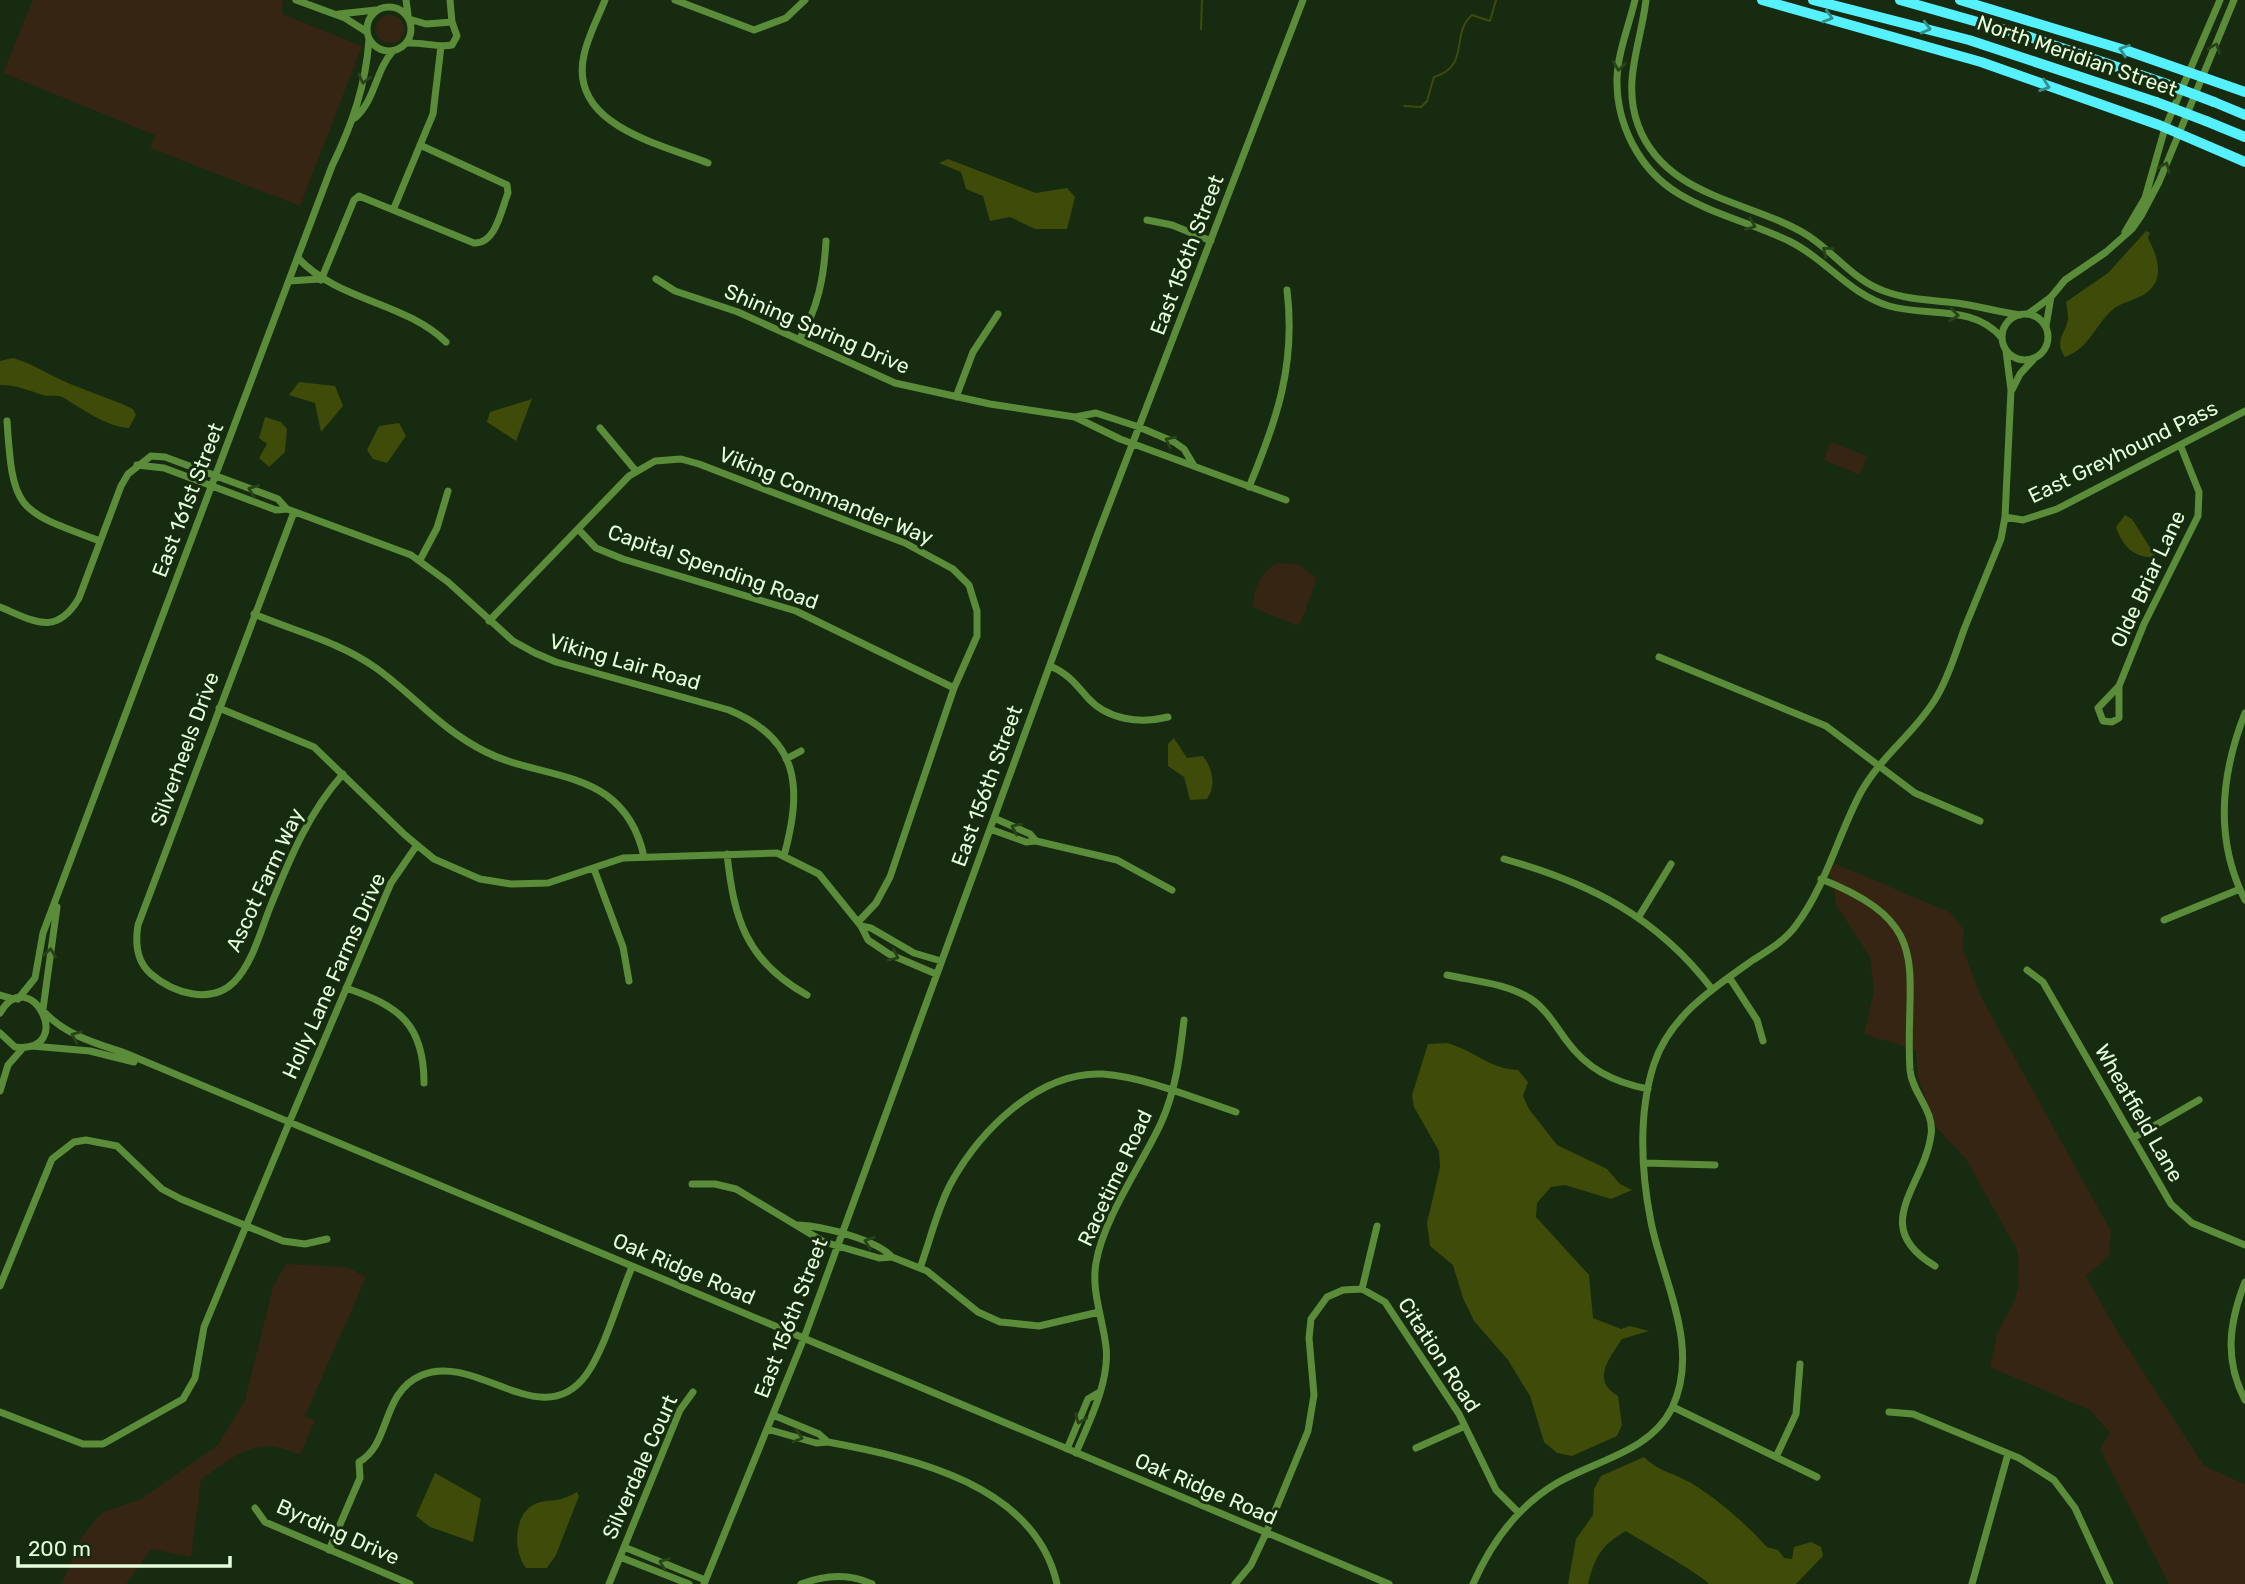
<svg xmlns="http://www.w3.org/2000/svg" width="2245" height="1584" viewBox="0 0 2245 1584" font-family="Rubik,sans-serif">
<rect width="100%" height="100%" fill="#172b10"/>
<!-- green -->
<path fill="#362513" d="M33 0H283L282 14 362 46 300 206 150 148 155 135 3 73Z
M376 29a14 14 0 1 1 28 0a14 14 0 1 1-28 0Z
M1831 442 1867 456 1860 475 1824 460Z
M1278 563 1298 564 1317 578 1301 622 1296 625 1252 607C1255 587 1259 573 1278 563Z
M1834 863 1951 913 1964 930 1963 949 1981 997 2111 1231 2109 1256 2086 1276 2115 1328 2204 1466 2245 1484V1584H2169L2100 1449 2110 1433 2090 1410 1990 1367 1997 1334 2014 1302 2019 1285 2018 1252 1966 1159 1936 1127 1918 1078 1916 1050 1864 1034 1874 991 1870 957 1836 905 1833 879 1827 874Z
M286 1264 347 1267 366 1277 305 1416 315 1421 300 1455C255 1434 238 1455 201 1479L191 1557 151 1549 126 1584H62L79 1541 101 1513 141 1499 218 1445 245 1400 273 1287Z"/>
<!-- water -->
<path fill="#3e4b09" d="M948 159 1036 193 1067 188 1075 197 1067 229H1035L1010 217 990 221 983 196 966 189 961 172 939 163Z
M2146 231 2150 233 2148 238C2157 255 2166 279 2146 293 2135 301 2120 302 2111 311 2092 330 2090 347 2065 357 2054 341 2064 336 2068 320 2068 315 2067 307 2066 302L2108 273Z
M13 358C37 365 55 379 78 387 97 395 115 400 133 409L136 415 129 428C105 426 84 410 64 398 58 394 49 397 43 395 27 390 17 385 0 385V361Z
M299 382 335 386 343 406 321 432 315 403 289 395Z
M532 399 516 441 487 422 490 412Z
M265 417 281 422 287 429 285 452 269 467 259 458 267 444 259 438Z
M399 423 406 436 387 463 373 459 367 450 379 426Z
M2125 515 2132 519 2156 557C2135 559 2122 546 2116 527Z
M1174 738 1187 758 1203 756C1212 768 1217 785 1207 799L1190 800 1184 777 1168 766V744Z
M1447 1043C1474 1050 1489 1069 1518 1070L1528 1082 1523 1096 1529 1109 1557 1145 1607 1169 1620 1184 1632 1190 1611 1199 1565 1185 1551 1187 1537 1203 1536 1217 1589 1275 1593 1318 1621 1329 1630 1326 1649 1331 1622 1339C1610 1358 1590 1380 1618 1396L1622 1425 1617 1436 1572 1456 1557 1453 1544 1442 1530 1396 1508 1360 1474 1321 1463 1298 1453 1265 1430 1246 1427 1223 1440 1167 1439 1151 1414 1107 1412 1095 1428 1044Z
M1644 1457C1659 1472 1674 1473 1691 1483 1719 1500 1745 1523 1767 1547L1778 1550 1784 1558 1792 1559 1794 1547 1811 1542 1821 1547 1823 1556 1796 1584H1709C1702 1575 1640 1540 1626 1531 1601 1545 1595 1557 1588 1584H1568L1576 1539 1593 1515 1594 1489 1601 1476Z
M435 1473 481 1499 473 1542 430 1527 416 1516Z
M577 1492 579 1496 556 1555 547 1568H526C513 1552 513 1514 535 1504 549 1498 557 1504 577 1492Z"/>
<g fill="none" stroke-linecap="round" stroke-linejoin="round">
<!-- stream -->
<path stroke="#3e4b09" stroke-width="2" d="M1201 29 1202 0
M1404 106 1421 107 1427 101 1434 77C1471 66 1450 34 1472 15L1490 21 1496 0"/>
<!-- minor -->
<path stroke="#5b8c3a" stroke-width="7" d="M296 0 345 18 367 32
M406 0 408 15
M450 0 452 22
M605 0C598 18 588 36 584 55 568 125 660 144 708 163
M675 0 754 30 786 18 805 0
M1635 0C1629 25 1618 52 1617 78 1616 124 1639 170 1679 194 1714 215 1755 224 1791 242 1827 260 1849 294 1889 306 1927 317 1974 304 2002 338
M1646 0C1641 43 1622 82 1638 125 1665 198 1750 200 1807 235 1834 252 1853 280 1884 291 1908 300 1932 300 1957 303 1978 306 1999 312 2020 315
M367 29a22 22 0 1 1 44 0a22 22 0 1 1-44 0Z
M339 14 376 10
M407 43C422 42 439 48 452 45L457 36 452 22 426 24 409 19
M355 118C376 99 375 71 393 51
M394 208 433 114 441 46
M1147 220 1172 225 1211 241
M2125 232 2145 198 2165 128 2220 0
M298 258C338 301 405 302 446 342
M656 279 675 291 738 312 895 383 990 404 1075 417 1120 439 1286 500
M321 280 354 200 359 196 474 243C496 244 501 210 508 193L507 185 420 145
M289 281 320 279
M2002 337a23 23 0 1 1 46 0a23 23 0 1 1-46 0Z
M2028 314 2051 297 2065 280 2106 252 2132 229 2141 216 2159 182 2234 0
M2046 326 2051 297
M799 340C818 309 824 277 826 241
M2012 390 2020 374 2033 360
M956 397 973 352 998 314
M1075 417 1096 413 1139 427 1174 442 1184 449 1193 464
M7 421C13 511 16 510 100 541
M600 428 636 471
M137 465 164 468 276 510 287 509 411 555 448 582 513 641 535 653 556 662 729 710C801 740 802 789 784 856
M1249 487C1277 420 1296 364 1287 290
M294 512 138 925C135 943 137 962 151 974 173 993 211 1005 234 982 253 963 261 929 271 905 290 858 309 812 343 774
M2005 517 2011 390 2006 351
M579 530 596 548 623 559 796 611 954 688
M420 560 437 528 448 491
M0 607C34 621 56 637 79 598L121 486 128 474 151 456 165 457 278 499 287 509
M254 614C294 631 340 642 376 668 415 696 440 729 486 752 523 771 571 771 606 795 627 810 639 833 644 857
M489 621 629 476 655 461 681 459 699 464 905 543 953 569 969 585 977 611V636L954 688 890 877 876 903 858 922
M1659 657 1826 726 1915 793 1980 821
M1050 666C1067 673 1075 683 1087 697 1107 720 1140 724 1168 717
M2119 686 2098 708 2103 721 2112 722 2119 718V686L2144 624 2198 516 2199 492 2181 447
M219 708 314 747 405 835 434 859 480 879 511 884 548 883 623 858 777 853 819 874 861 926 868 940 889 954 936 974
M2245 713C2221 774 2214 839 2245 900
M786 759 801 751
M994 818 1030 834 1036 841
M990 829 1026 842 1036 841 1117 860 1172 890
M727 854C734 919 746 961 807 995
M1504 859C1590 883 1657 917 1712 989
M594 869 623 947 629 981
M1821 879C1938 925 1904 969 1910 1070 1912 1093 1935 1111 1931 1135 1924 1187 1868 1226 1935 1266
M1638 918 1671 864
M2164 920 2240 889
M861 926 871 928 914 953 941 961
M2027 970 2043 982 2171 1204 2192 1223 2245 1245
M1447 975C1473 981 1507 983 1531 999 1546 1009 1555 1025 1566 1040 1587 1069 1613 1082 1648 1089
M1729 977 1757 1020 1763 1041
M346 988C399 1006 424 1024 424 1083
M0 995 14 999
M18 999 35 978 43 933 332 166C352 125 366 85 369 39
M43 1009 57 907
M0 1013C30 961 78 1054 15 1047L0 1033
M45 1013C68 1036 95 1043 125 1053L1389 1584
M32 1046 90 1051 134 1062
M0 1091 8 1065 23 1048
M2133 1138 2199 1100
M1644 1163 1715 1165
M692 1184H715L736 1189 824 1242 879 1258 892 1257 927 1271 978 1312 1000 1322 1039 1326 1099 1312
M799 1225C823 1226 877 1240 892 1257
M920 1268C930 1241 937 1209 951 1183 980 1131 1038 1071 1103 1074 1145 1077 1196 1099 1236 1112
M2245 1282C2229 1323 2224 1360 2245 1400
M0 1286 52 1159 74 1142 86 1140 117 1146 162 1189 181 1199 283 1241 305 1244 327 1239
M1362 1289 1377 1226
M1673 1407 1817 1477
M0 1412 83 1444H103L183 1399 195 1378 204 1327 289 1123 391 883 417 845
M1889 1412 1913 1414 2019 1458 2054 1480 2075 1508 2110 1584
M773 1415 819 1434 828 1442
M767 1429 816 1443 828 1442C914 1458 1035 1485 1057 1584
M1416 1448 1465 1426
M1067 1449 1088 1399 1098 1393
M1076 1453C1089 1422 1110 1381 1106 1347 1103 1319 1091 1291 1096 1263 1103 1219 1142 1164 1161 1123 1176 1090 1180 1055 1184 1020
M1776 1457 1796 1414 1800 1364
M255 1508 265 1522 410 1584
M624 1547 705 1580
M329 1550 360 1478 359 1462C392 1443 380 1393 422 1375 476 1352 542 1435 586 1375 605 1349 619 1297 632 1267
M620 1557 689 1584
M609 1584 680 1410 693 1392
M704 1584 804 1338 1097 536 1303 0
M801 1584C825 1575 849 1573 872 1584
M1235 1584 1251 1565 1266 1533 1308 1431 1314 1395 1309 1338 1311 1319 1327 1297 1343 1290 1362 1289 1385 1302 1459 1414 1496 1490 1519 1513
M1473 1584C1491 1543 1518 1506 1557 1483 1596 1460 1650 1452 1672 1408 1701 1347 1663 1282 1651 1222 1641 1172 1638 1113 1654 1064 1670 1016 1713 988 1753 960 1769 950 1786 940 1797 924 1826 885 1838 835 1861 792 1881 756 1915 733 1936 698 1949 677 1956 651 1965 627 1977 598 1989 568 2001 539L2005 517 2023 520 2057 509 2245 411
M1972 1584 2008 1454"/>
<!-- highway -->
<path stroke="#55f1ff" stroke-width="10" d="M1762 0 1981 62 2159 125 2245 162
M1813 0 1969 40 2156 102
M1900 0 2027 36 2164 83
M1960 0 2128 51 2245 92
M2214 102 2245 115
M2206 121 2245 137"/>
<!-- highway-bridge -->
<path stroke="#55f1ff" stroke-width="10" d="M2164 83 2214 102
M2156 102 2206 121"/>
</g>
<!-- one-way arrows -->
<defs><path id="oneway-chevron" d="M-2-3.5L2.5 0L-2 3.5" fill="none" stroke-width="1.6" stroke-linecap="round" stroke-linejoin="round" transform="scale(1.75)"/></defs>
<g stroke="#368e88">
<use href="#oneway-chevron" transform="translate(1828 17) rotate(16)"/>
<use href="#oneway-chevron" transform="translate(1926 28) rotate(15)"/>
<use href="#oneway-chevron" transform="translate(2124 50) rotate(-162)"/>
<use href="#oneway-chevron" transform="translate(2045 86) rotate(19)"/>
</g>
<g stroke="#28431a">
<use href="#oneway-chevron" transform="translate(2215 48) rotate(-69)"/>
<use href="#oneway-chevron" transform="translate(1619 66) rotate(98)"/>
<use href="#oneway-chevron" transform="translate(364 79) rotate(105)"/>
<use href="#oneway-chevron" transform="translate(2165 167) rotate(-68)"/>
<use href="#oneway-chevron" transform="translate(1751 225) rotate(22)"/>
<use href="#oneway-chevron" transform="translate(1827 251) rotate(-140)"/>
<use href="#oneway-chevron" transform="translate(1954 315) rotate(6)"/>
<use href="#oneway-chevron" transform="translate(1170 441) rotate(-153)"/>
<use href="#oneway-chevron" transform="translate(253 490) rotate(-159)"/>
<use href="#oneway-chevron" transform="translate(1016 828) rotate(-156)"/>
<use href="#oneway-chevron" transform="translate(50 953) rotate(-82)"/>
<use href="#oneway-chevron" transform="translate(894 956) rotate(25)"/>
<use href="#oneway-chevron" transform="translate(76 1036) rotate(-158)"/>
<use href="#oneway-chevron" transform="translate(869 1242) rotate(-160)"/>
<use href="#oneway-chevron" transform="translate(1080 1419) rotate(112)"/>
<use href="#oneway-chevron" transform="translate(798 1437) rotate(16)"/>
<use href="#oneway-chevron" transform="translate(664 1563) rotate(-158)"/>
</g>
<g text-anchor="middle" stroke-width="6" stroke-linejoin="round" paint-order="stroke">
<!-- street labels -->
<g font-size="21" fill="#e6ffda" stroke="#172b10">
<text transform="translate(2077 56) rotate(19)" y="7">North Meridian Street</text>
<text transform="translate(1187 255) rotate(-69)" y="7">East 156th Street</text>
<text transform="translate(817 329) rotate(23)" y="7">Shining Spring Drive</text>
<text transform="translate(2123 452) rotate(-26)" y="7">East Greyhound Pass</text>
<text transform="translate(826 496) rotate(22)" y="7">Viking Commander Way</text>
<text transform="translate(188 500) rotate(-69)" y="7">East 161st Street</text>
<text transform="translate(713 567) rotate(19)" y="7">Capital Spending Road</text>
<text transform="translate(2148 579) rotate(-65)" y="7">Olde Briar Lane</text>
<text transform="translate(625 662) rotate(16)" y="7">Viking Lair Road</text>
<text transform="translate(185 749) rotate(-70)" y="7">Silverheels Drive</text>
<text transform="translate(987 786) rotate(-70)" y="7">East 156th Street</text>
<text transform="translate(265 880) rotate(-65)" y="7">Ascot Farm Way</text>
<text transform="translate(334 976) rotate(-66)" y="7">Holly Lane Farms Drive</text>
<text transform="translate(2139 1113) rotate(60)" y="7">Wheatfield Lane</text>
<text transform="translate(1115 1178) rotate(-65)" y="7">Racetime Road</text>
<text transform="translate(684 1269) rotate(23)" y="7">Oak Ridge Road</text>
<text transform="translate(791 1318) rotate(-69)" y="7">East 156th Street</text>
<text transform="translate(1439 1355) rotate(57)" y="7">Citation Road</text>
<text transform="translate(640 1467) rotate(-66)" y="7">Silverdale Court</text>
<text transform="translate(1206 1489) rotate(23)" y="7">Oak Ridge Road</text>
<text transform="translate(338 1532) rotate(24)" y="7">Byrding Drive</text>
</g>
</g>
<!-- scale -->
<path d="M18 1556v10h212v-10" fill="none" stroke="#e6ffda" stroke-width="3.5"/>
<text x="28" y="1556" font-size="21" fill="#e6ffda" stroke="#172b10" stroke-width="5" paint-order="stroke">200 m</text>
</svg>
